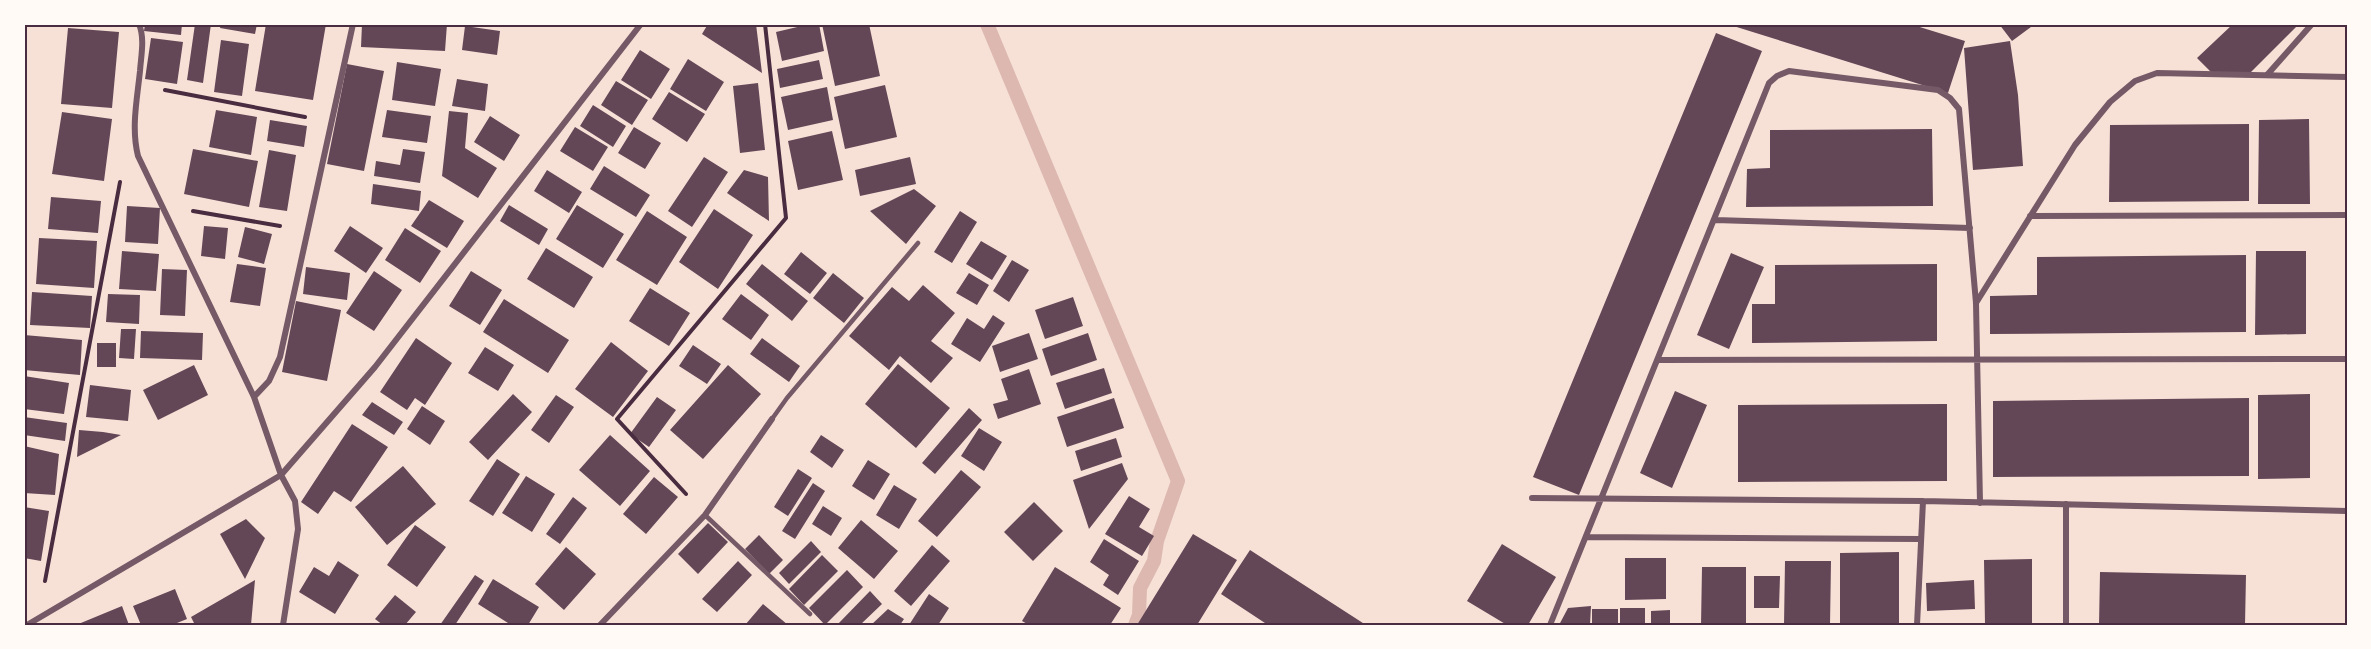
<svg xmlns="http://www.w3.org/2000/svg" width="2371" height="649" viewBox="0 0 2371 649" font-family="Helvetica,sans-serif">
<rect width="100%" height="100%" fill="#f7e1d7"/>
<g fill="none" stroke-linecap="round" stroke-linejoin="round">
<!-- stream -->
<path stroke="#dcb8b0" stroke-width="14" d="M987 24 1178 481 1157 541 1154 561 1140 588 1139 615 1135 625"/>
</g>
<!-- building -->
<path fill="#644757" d="M145 24H182L181 35 144 31Z
M195 24H211L203 83 187 80Z
M221 24H257L255 34 220 28Z
M266 24H326L313 100 255 91Z
M362 24H447L445 51 361 47Z
M708 24H756L762 73 702 34Z
M810 24H819L824 51 782 61 776 32Z
M822 24H869L880 76 835 86Z
M1727 24H1910L1965 41 1948 93Z
M1999 24H2035L2012 41Z
M2233 24H2299L2251 72 2212 73 2197 58Z
M465 26 500 31 497 55 462 50Z
M68 28 119 32 112 108 61 104Z
M1716 33 1762 51 1579 495 1533 477Z
M151 38 183 42 177 84 145 79Z
M221 40 249 44 242 96 214 92Z
M2010 41 2018 95 2023 166 1973 170 1964 48Z
M640 50 670 69 651 99 621 80Z
M688 59 724 82 706 111 670 89Z
M819 60 823 79 780 88 777 69Z
M397 62 441 69 435 106 392 100Z
M347 64 384 71 364 171 327 164Z
M457 79 488 84 485 111 452 106Z
M616 81 648 100 632 125 601 105Z
M758 83 765 150 740 153 733 86Z
M885 85 897 137 845 149 834 97Z
M827 87 833 120 788 130 781 97Z
M669 92 705 114 687 142 652 119Z
M593 105 626 126 613 147 580 126Z
M216 110 257 117 251 155 209 147Z
M387 110 431 116 427 143 382 137Z
M449 111 468 113 465 148 497 168 478 198 442 176Z
M62 112 112 119 104 181 52 174Z
M490 116 520 135 504 161 474 142Z
M2309 119 2310 204H2258L2259 120Z
M270 120 307 126 304 147 267 141Z
M2249 124V201L2109 202 2110 125Z
M575 127 608 147 593 171 560 151Z
M634 127 661 143 645 169 618 153Z
M1932 129 1933 206 1746 207 1747 169 1770 168V130Z
M832 131 843 180 798 190 788 141Z
M193 149 258 161 249 207 184 194Z
M403 149 425 152 420 183 374 176 376 161 400 165Z
M269 150 296 155 287 211 259 207Z
M704 157 728 172 692 227 668 211Z
M910 157 916 184 860 196 855 170Z
M604 166 650 195 636 217 590 189Z
M547 170 582 192 569 213 534 191Z
M744 170 768 177 769 221 727 193Z
M373 184 421 191 419 211 371 204Z
M914 189 936 206 906 244 870 211Z
M51 197 101 201 98 233 48 229Z
M429 200 464 221 447 248 411 226Z
M509 205 548 229 539 245 500 221Z
M577 205 624 234 603 268 556 239Z
M127 206 160 208 158 244 125 242Z
M714 209 753 235 718 289 679 262Z
M647 211 687 237 657 285 616 260Z
M960 211 977 222 952 263 934 252Z
M204 226 228 228 225 259 201 256Z
M350 226 383 248 366 273 334 251Z
M245 227 272 234 264 264 238 257Z
M405 228 441 251 420 283 385 260Z
M39 238 97 241 94 288 36 284Z
M981 241 1007 256 992 280 966 264Z
M546 248 593 277 574 308 527 279Z
M122 251 159 254 156 291 119 289Z
M2256 251H2306V334L2255 335Z
M801 252 827 273 810 294 784 274Z
M1731 253 1764 267 1729 349 1697 335Z
M2246 255V332L1990 334V296L2037 295V257Z
M1012 260 1029 270 1009 302 993 291Z
M237 264 266 268 260 306 230 302Z
M762 264 808 301 792 321 746 284Z
M1937 264V341L1752 343V304H1775V265Z
M306 267 350 273 347 300 303 294Z
M162 269 187 270 185 316 160 315Z
M374 271 402 290 374 331 346 313Z
M471 271 502 290 480 325 449 306Z
M833 273 864 298 844 323 813 298Z
M969 273 989 285 977 305 956 293Z
M923 285 955 313 931 341 953 358 931 383 900 356 889 370 849 336 892 287 909 301Z
M650 288 690 313 669 346 629 321Z
M32 292 92 296 90 328 30 325Z
M108 294 140 295 139 324 106 322Z
M741 294 769 315 751 340 722 319Z
M1073 297 1083 326 1045 339 1035 310Z
M504 299 569 340 548 373 483 332Z
M296 301 341 310 327 381 282 372Z
M993 315 1005 323 980 362 951 344 967 318 984 329Z
M121 329H136L134 359 119 358Z
M141 331 203 333 202 360 140 358Z
M1029 333 1038 359 1000 372 992 346Z
M1088 333 1097 360 1051 376 1042 349Z
M24 335 82 340 80 375 24 370Z
M416 338 452 363 425 405 415 398 407 410 380 392Z
M762 338 800 366 789 382 750 354Z
M611 342 648 371 613 417 575 389Z
M97 343H116V367H97Z
M693 345 721 364 707 384 679 366Z
M485 347 514 365 498 391 468 373Z
M898 364 950 408 916 448 865 404Z
M194 365 208 395 158 420 143 390Z
M728 365 761 394 703 459 670 430Z
M1104 368 1112 393 1065 409 1056 383Z
M1029 369 1041 404 998 419 993 404 1008 400 1001 379Z
M24 376 69 383 64 414 24 409Z
M90 385 131 390 128 421 86 417Z
M1675 391 1707 405 1672 488 1640 473Z
M513 394 532 412 488 460 469 442Z
M2310 394V478L2258 479V395Z
M556 395 574 407 549 443 531 430Z
M657 397 676 410 649 447 630 434Z
M1114 398 1124 428 1067 447 1057 417Z
M2249 398V476L1993 477V401Z
M372 402 403 422 394 435 362 415Z
M1947 404V481L1738 482V405Z
M422 406 445 421 430 445 407 429Z
M969 408 982 420 935 474 922 463Z
M24 417 67 423 65 441 24 435Z
M352 424 388 447 351 502 334 491 318 514 301 502Z
M979 428 1002 442 984 471 961 456Z
M79 430 103 432 121 435 77 457Z
M610 435 650 471 620 506 579 470Z
M821 435 844 450 832 468 810 452Z
M1116 438 1122 457 1081 471 1075 451Z
M24 446 59 454 55 495 24 493Z
M497 459 520 474 493 516 469 501Z
M868 460 890 474 874 500 852 486Z
M1122 463 1128 479 1089 529 1073 480Z
M403 466 436 504 387 545 355 507Z
M798 469 812 478 788 516 774 507Z
M961 470 981 487 937 537 918 521Z
M526 476 555 494 532 532 502 513Z
M654 477 678 497 646 534 623 514Z
M813 483 825 491 795 539 782 531Z
M894 485 917 499 899 529 876 515Z
M1129 496 1150 509 1139 527 1154 536 1142 556 1105 534Z
M573 497 587 508 560 544 546 534Z
M1034 502 1063 531 1033 561 1004 532Z
M823 506 842 518 831 536 812 524Z
M24 507 49 511 41 561 24 558Z
M246 519 265 538 245 579 220 534Z
M861 520 898 551 874 579 838 548Z
M708 523 728 542 698 574 678 554Z
M415 525 446 547 417 587 387 565Z
M1193 534 1237 560 1197 625H1137Z
M759 535 783 560 769 574 745 549Z
M1104 539 1139 561 1118 595 1103 585 1109 575 1090 562Z
M811 541 821 552 789 584 779 573Z
M1502 544 1556 577 1528 625H1507L1467 601Z
M932 545 950 561 911 606 894 591Z
M566 547 596 574 564 610 535 584Z
M1250 550 1366 625H1268L1221 594Z
M1899 552V625H1840V553Z
M822 555 838 571 804 605 789 589Z
M1625 558H1666V599L1625 600Z
M2032 559V625H1985L1984 560Z
M338 561 359 575 335 614 299 592 314 567 329 576Z
M738 561 752 575 717 612 702 599Z
M1785 561H1831L1830 625H1784Z
M1055 567 1121 608 1110 625H1029L1022 621Z
M1702 567H1746V625H1701Z
M847 570 863 587 825 625 809 608Z
M2100 572 2246 575 2245 625H2099Z
M475 575 484 581 455 625H440Z
M1754 576H1780L1779 608H1754Z
M493 579 539 607 528 625H511L478 604Z
M255 580 251 625H195L191 617Z
M1974 580 1975 609 1927 611 1926 583Z
M175 589 187 619 172 625H141L133 606Z
M870 591 882 604 860 625H837Z
M929 594 949 608 938 625H909Z
M395 595 416 612 405 625H383L375 619Z
M763 604 788 625H745Z
M122 606 129 625H76Z
M1591 606 1590 625H1559L1568 608Z
M1620 608H1645V625H1620Z
M888 609 904 619 900 625H871Z
M1592 609H1618V625H1592Z
M1670 610V625H1651V611Z"/>
<g fill="none" stroke-linecap="round" stroke-linejoin="round">
<!-- path -->
<path stroke="#4a2c40" stroke-width="4" d="M165 90 305 117
M193 211 280 226
M686 494 617 419 786 218 765 24
M45 581 120 182"/>
<!-- service -->
<path stroke="#755966" stroke-width="4.5" d="M772 419 787 398 918 243
M705 515 810 614"/>
<!-- minor -->
<path stroke="#755966" stroke-width="6" d="M139 24C145 39 141 56 140 71 137 100 131 128 138 156L254 397 281 475 295 501 298 529 283 625
M2267 75 2312 24
M2030 216 2347 215
M1715 220 1970 228
M1976 303 2075 145 2110 102 2135 81 2157 73 2347 77
M1658 360 2347 359
M254 397 269 381 280 357 353 24
M1532 498 1923 501 2347 511
M2066 504V625
M1587 537 1921 539
M27 625 281 475 375 367 641 24
M600 625 705 515 772 419
M1550 625 1769 83 1777 76 1789 71 1938 90 1950 98 1959 109 1976 303 1980 503
M1917 625 1923 501"/>
</g>
<!-- border -->
<rect width="2371" height="649" fill="none" stroke="#fffaf5" stroke-width="51"/>
<rect x="26" y="26" width="2320" height="598" fill="none" stroke="#4a2c40" stroke-width="2"/>
</svg>
